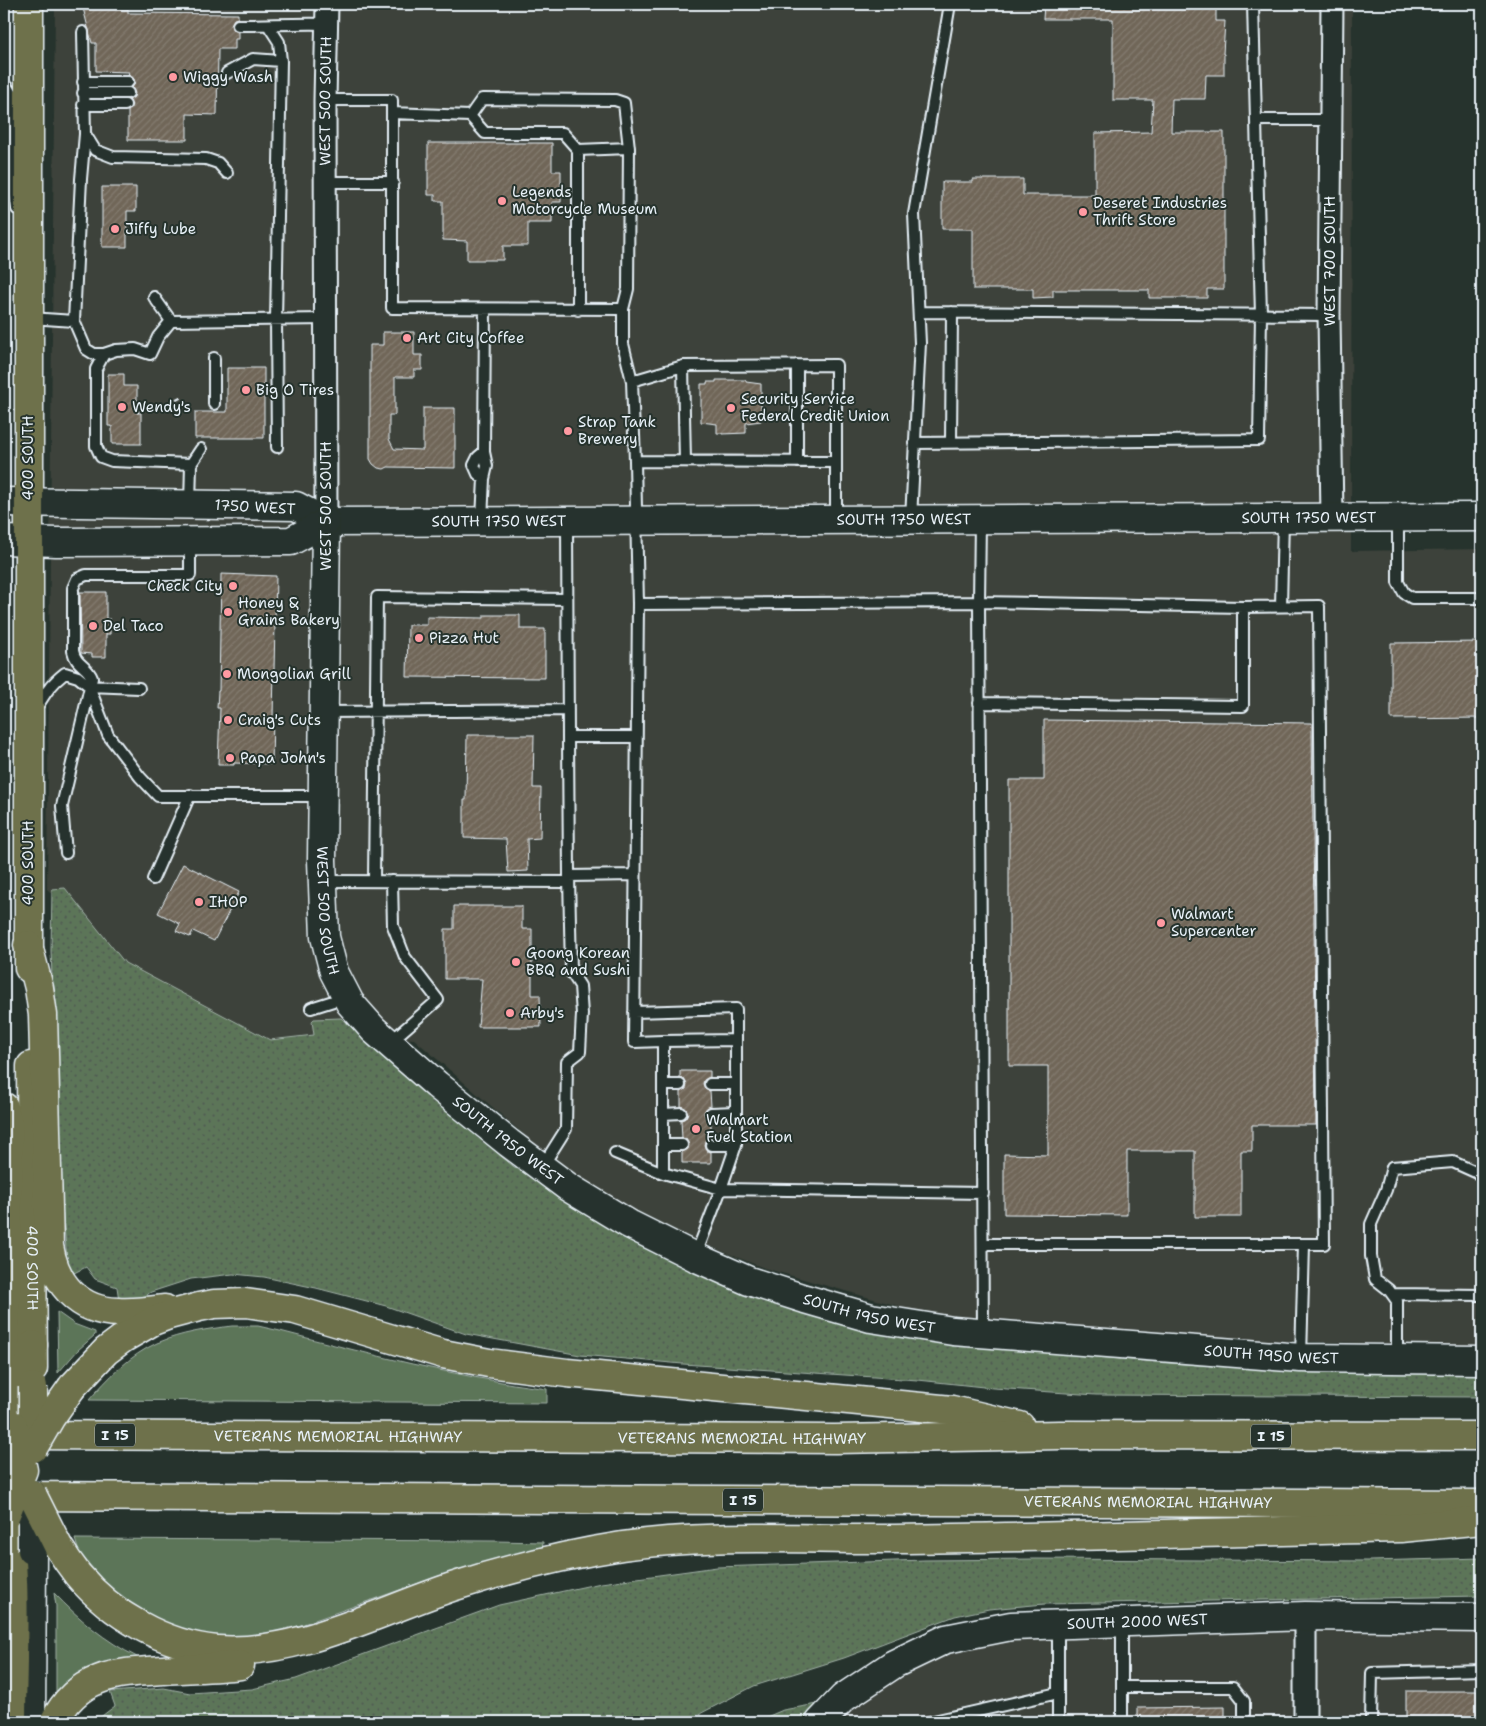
<svg xmlns="http://www.w3.org/2000/svg" width="1486" height="1726" viewBox="0 0 1486 1726" font-family="'Shantell Sans',sans-serif">
<defs>
<pattern id="grass-dots" width="8" height="8" patternUnits="userSpaceOnUse" patternTransform="scale(1.25)"><rect width="8" height="8" fill="#5c7459"/><path d="M2 2h.1M6 6h.1" fill="none" stroke="#505c51" stroke-width="1.8" stroke-linecap="round"/></pattern>
<pattern id="building-hatch" width="6" height="6" patternUnits="userSpaceOnUse" patternTransform="scale(1.25)"><rect width="6" height="6" fill="#706658"/><path d="M-1 1l2-2M0 6l6-6M5 7l2-2" fill="none" stroke="#847c71"/></pattern>
</defs>
<rect width="100%" height="100%" fill="#26332d"/>
<filter id="ink" filterUnits="userSpaceOnUse"><feTurbulence type="fractalNoise" baseFrequency=".02" numOctaves="2"/><feDisplacementMap in="SourceGraphic" scale="10" xChannelSelector="R" yChannelSelector="G"/><feConvolveMatrix kernelMatrix="1 2 1 2 8 2 1 2 1" color-interpolation-filters="sRGB"/></filter>
<g filter="url(#ink)">
<!-- built -->
<path fill="#3c423a" d="M55 4H1352L1351 551 1482 549V1346L1203 1339 1060 1324 923 1313 764 1268 659 1226 559 1165 414 1039 314 1035 270 1040 125 963 47 889Z
M1482 1620V1722H820L946 1639Z"/>
<!-- grass -->
<path fill="url(#grass-dots)" stroke="#a2b2a8" d="M65 888 125 963 270 1040 314 1035 312 1021 314 1019 341 1018 461 1123 513 1166 591 1218 658 1255 730 1286 1007 1349 1155 1362 1260 1369 1381 1373H1482V1397L1096 1395 993 1388 918 1380 683 1364 580 1355 466 1334 386 1306 316 1288 264 1277 233 1274 191 1279 151 1292 133 1304 120 1307 117 1287 95 1279 86 1267 72 1274 67 1259 59 1172 51 950 52 889Z
M1482 1558V1596L1045 1604 989 1609 955 1616 844 1658 754 1686 684 1722H94L115 1706 110 1692 164 1688 190 1693 252 1689 296 1679 499 1605 601 1583 717 1567 925 1560 1036 1559 1370 1561Z
M817 1704 802 1722H755L783 1710Z"/>
<!-- garden -->
<path fill="#5c7459" stroke="#a2b2a8" d="M57 1312 74 1324 95 1332V1335L78 1350 58 1373Z
M232 1326H258L280 1331C369 1354 456 1377 547 1389V1403L89 1400C108 1378 130 1355 157 1343 181 1333 207 1329 232 1326Z
M75 1539 494 1541 543 1542 542 1551 456 1570 281 1632 241 1639 192 1633 141 1612 113 1593 79 1552Z
M54 1593C79 1619 105 1641 137 1657L138 1660 67 1684 56 1693V1606Z"/>
<!-- building -->
<path fill="url(#building-hatch)" stroke="#e8f1f8" d="M1044 4H1216V21H1225L1223 54H1224V75H1206L1205 99H1172L1171 132H1224V289H1207V298H1149V290H1053V297L1033 298V289H973V229H942V182H973V179H1023V195H1095V133L1151 132 1153 100H1113V19H1043Z
M83 8 128 9V13L238 14V18L234 19 231 25 232 29 238 32V39H235V49H218L217 115 187 114V140H128V111L132 105 129 100 134 97 135 93 132 88 135 82 134 79 128 75 129 72 96 71V43H92Z
M428 143H552V171H561V202H552V223H528V246H503V260H467V241L443 240V201H435V195H428Z
M102 187H136V211H127V247H102Z
M383 332H414V355H422V370H414V377H395V415H389V439L394 449 423 450V408H455V468L388 467 384 469 378 468 373 464 370 459V345H383Z
M227 368H264V438H195V412H227Z
M108 374H124V386H137V413H141V444H112V426H108Z
M716 380H746V382L761 384V421L746 423V433L722 434V433H717V424L701 422V384H707V382H716Z
M221 574 276 576 272 764 234 763V765H218L220 708H217L218 691H219Z
M80 592H106V619H110V634H106V657H92V654L81 653Z
M484 615H520V629H545V678L407 677 408 625H427V617L484 618Z
M1482 642V718L1391 719V643Z
M1044 720 1312 723 1316 1125H1252V1151H1241V1217H1195V1151H1127V1215L1004 1214V1154L1048 1155V1066H1009V780H1044Z
M467 735H534L533 788H541L540 838 527 839 528 871 508 872 506 839 464 838V800H466Z
M183 864 239 892 214 941 193 931 190 937 176 931 180 924 158 913Z
M454 906H522V929H532V995H540L541 1027H478L482 979H445V929H454Z
M680 1071H710V1077L704 1080 703 1084 706 1090 710 1091 711 1106 707 1108 704 1113 706 1117 711 1120V1138L705 1141 704 1145 707 1151 711 1152V1163H682V1152L688 1149 689 1145 686 1139 682 1138 681 1120 685 1118 688 1113 686 1109 681 1106V1092L686 1089 687 1085 684 1079 680 1078Z
M1406 1691H1482V1722H1406Z
M1225 1707V1722H1137V1708Z"/>
<g fill="none" stroke-linecap="round" stroke-linejoin="round">
<defs>
<path id="lane" d="M238 25C268 25 297 23 327 24
M268 25 279 42 281 61 276 320 277 447
M83 32 85 134 81 179 74 321 86 349 94 354H104L116 350 135 349 150 354 158 337 171 321 327 319
M227 73 253 59 281 61
M83 82H128
M4 84C21 97 12 150 13 170 13 183 15 196 17 209
M83 93H128
M325 100H392V308L623 309V344L632 381 635 461 638 604
M83 105H125
M392 113 470 116 482 99 615 100 624 103 629 148 628 289 623 309
M470 116 485 133H563L578 150V310
M1256 120H1331
M85 134 95 150 113 157 206 159 218 163 227 173
M578 150 629 148
M326 182H393
M154 297 171 321
M919 312 1329 315
M30 318 74 321
M104 354 96 369V446L101 457 112 461 191 464
M797 365V462
M683 366 685 461
M632 381 683 366 836 365V462
M214 404V358
M951 442 952 312
M914 443 1259 440 1261 315 1253 4
M635 461 836 462V519
M484 479 478 474 474 465 478 457 484 452
M190 505 191 464 201 449
M1398 518V582L1404 593 1412 598H1482
M482 519 484 479 487 466 484 452 485 309
M911 519 920 343 914 214 950 4
M980 520 979 602 983 1333
M567 523 568 737
M1281 606 1283 519
M89 686 139 688
M979 703 1243 706V607
M37 707C46 692 51 684 65 673L78 677 89 686 108 735 140 777 158 796H322
M324 712 568 710
M66 853 62 806 92 678C87 665 76 666 73 651V588L77 579 86 575H190V543
M635 875 569 876 568 737H636
M153 879 190 795
M325 881 569 882
M374 881 377 597 567 599
M311 1008 346 997
M634 1012 736 1009V1145L721 1189 695 1257
M663 1041 736 1040
M390 1042 438 1000 405 957 393 926 392 881
M710 1084H736
M663 1085H680
M711 1113 735 1112
M663 1114 681 1113
M663 1145H682
M711 1145H736
M615 1153 663 1173 721 1189 983 1193
M542 1167 566 1129 567 1062 580 1052 582 1014 580 986 571 972 569 876
M663 1173V1041L634 1042 638 604 979 602 1243 607 1319 606 1324 1244H983
M1392 1294 1482 1295
M1301 1358 1304 1244
M1397 1359V1301L1389 1290 1375 1279 1371 1256V1224L1386 1190 1392 1167 1453 1162 1482 1175
M1058 1626V1722
M1122 1687H1233L1244 1701V1722
M929 1722 1058 1693
M1122 1722V1624
M1371 1722 1372 1673 1482 1670"/>
<g id="street">
<path d="M1332 4 1329 315 1332 518"/>
<path id="s1" d="M326 522 325 100 327 4"/>
<path d="M1305 1616V1722"/>
</g>
<g id="secondary">
<path id="s2" d="M4 502 296 506 326 522 1482 517"/>
<path id="s3" d="M326 522 322 860 325 937 334 972 350 1003 374 1030 437 1085 509 1143 568 1187 629 1224 695 1257 749 1281 805 1299 871 1318 953 1331 1301 1358 1482 1360"/>
<path d="M4 540 56 542 291 541 326 522"/>
<path d="M31 1722 32 1550"/>
<path id="s4" d="M820 1722 843 1698 894 1664 946 1639 1011 1626 1305 1616 1482 1618"/>
</g>
<g id="primary">
<path d="M29 968V4"/>
<path id="s5" d="M31 1066 33 1368"/>
</g>
<g id="highway">
<path d="M28 945 39 988 43 1015 49 1246C55 1284 78 1311 118 1312 134 1313 149 1311 165 1309"/>
<path d="M4 1107 9 1128 5 1361 8 1395 13 1425"/>
<path d="M72 1387 106 1351 122 1339 153 1321 169 1315 199 1307 214 1304 246 1303 295 1310 443 1354 489 1363 567 1373 952 1410 1020 1426"/>
<path d="M17 1411 33 1345"/>
<path id="s6" d="M20 1435 835 1439 1060 1435 1482 1436"/>
<path id="s7" d="M10 1496 1482 1504"/>
<path d="M4 1502C19 1572 12 1651 12 1722"/>
<path d="M58 1546C64 1556 71 1566 78 1575 112 1615 163 1645 217 1650 296 1656 377 1612 452 1587 508 1569 564 1555 622 1546 713 1533 804 1540 895 1539 1064 1537 1232 1532 1401 1528L1482 1520"/>
<path d="M54 1722C78 1674 116 1673 163 1670 188 1668 215 1668 240 1665"/>
</g>
</defs>
<!-- lane casing -->
<use href="#lane" stroke="#e8f1f8" stroke-width="14"/>
<!-- street casing -->
<use href="#street" stroke="#e8f1f8" stroke-width="25"/>
<!-- secondary casing -->
<use href="#secondary" stroke="#e8f1f8" stroke-width="31"/>
<!-- primary casing -->
<use href="#primary" stroke="#e8f1f8" stroke-width="31"/>
<!-- highway casing -->
<use href="#highway" stroke="#e8f1f8" stroke-width="31"/>
<!-- path -->
<path stroke="#e8f1f8" stroke-width="3" stroke-dasharray="5 4" stroke-linecap="butt" d="M137 413 140 406 166 405 183 396"/>
<!-- lane -->
<use href="#lane" stroke="#26332d" stroke-width="10"/>
<!-- street -->
<use href="#street" stroke="#26332d" stroke-width="21"/>
<!-- secondary -->
<use href="#secondary" stroke="#26332d" stroke-width="28"/>
<!-- primary -->
<use href="#primary" stroke="#6e714b" stroke-width="28"/>
<!-- highway -->
<use href="#highway" stroke="#6e714b" stroke-width="28"/>
<defs>
<path id="secondary-bridge" d="M32 1494V1550"/>
<path id="primary-bridge" d="M33 1387V1448"/>
<path id="highway-bridge" d="M33 1448 51 1417 72 1387
M32 1494 58 1546
M6 1514 23 1470 13 1425"/>
</defs>
<!-- secondary-bridge casing -->
<use href="#secondary-bridge" stroke="#e8f1f8" stroke-width="31" stroke-linecap="butt"/>
<!-- primary-bridge casing -->
<use href="#primary-bridge" stroke="#e8f1f8" stroke-width="31" stroke-linecap="butt"/>
<!-- highway-bridge casing -->
<use href="#highway-bridge" stroke="#e8f1f8" stroke-width="31" stroke-linecap="butt"/>
<!-- secondary-bridge -->
<use href="#secondary-bridge" stroke="#26332d" stroke-width="28"/>
<!-- primary-bridge -->
<use href="#primary-bridge" stroke="#6e714b" stroke-width="28"/>
<!-- highway-bridge -->
<use href="#highway-bridge" stroke="#6e714b" stroke-width="28"/>
</g>
</g>
<!-- markers -->
<g fill="#ff9aa2" stroke="#26332d" stroke-width="2">
<circle cx="173" cy="77" r="5"/>
<circle cx="502" cy="201" r="5"/>
<circle cx="1083" cy="212" r="5"/>
<circle cx="115" cy="229" r="5"/>
<circle cx="407" cy="338" r="5"/>
<circle cx="246" cy="390" r="5"/>
<circle cx="122" cy="407" r="5"/>
<circle cx="731" cy="408" r="5"/>
<circle cx="568" cy="431" r="5"/>
<circle cx="233" cy="586" r="5"/>
<circle cx="228" cy="612" r="5"/>
<circle cx="93" cy="626" r="5"/>
<circle cx="419" cy="638" r="5"/>
<circle cx="227" cy="674" r="5"/>
<circle cx="228" cy="720" r="5"/>
<circle cx="230" cy="758" r="5"/>
<circle cx="199" cy="902" r="5"/>
<circle cx="1161" cy="923" r="5"/>
<circle cx="516" cy="962" r="5"/>
<circle cx="510" cy="1013" r="5"/>
<circle cx="696" cy="1129" r="5"/>
</g>
<g text-anchor="middle" stroke-width="4" stroke-linejoin="round" paint-order="stroke">
<!-- shield labels -->
<g fill="#26332d" stroke="#aeb8bb" stroke-width="1">
<rect x="95" y="1423.5" width="40" height="23" rx="4"/>
<rect x="1251" y="1424.5" width="40" height="23" rx="4"/>
<rect x="723" y="1488.5" width="40" height="23" rx="4"/>
</g>
<g font-size="14" font-weight="bold" fill="#e8f1f8">
<text x="115" y="1440">I 15</text>
<text x="1271" y="1441">I 15</text>
<text x="743" y="1505">I 15</text>
</g>
<!-- poi labels -->
<g font-size="15" fill="#e8f1f8" stroke="#26332d" text-anchor="start">
<text x="183" y="82">Wiggy Wash</text>
<text x="512" y="197">Legends<tspan x="512" dy="17">Motorcycle Museum</tspan></text>
<text x="1093" y="208">Deseret Industries<tspan x="1093" dy="17">Thrift Store</tspan></text>
<text x="125" y="234">Jiffy Lube</text>
<text x="417" y="343">Art City Coffee</text>
<text x="256" y="395">Big O Tires</text>
<text x="741" y="404">Security Service<tspan x="741" dy="17">Federal Credit Union</tspan></text>
<text x="132" y="412">Wendy's</text>
<text x="578" y="427">Strap Tank<tspan x="578" dy="17">Brewery</tspan></text>
<text x="223" y="591" text-anchor="end">Check City</text>
<text x="238" y="608">Honey &amp;<tspan x="238" dy="17">Grains Bakery</tspan></text>
<text x="103" y="631">Del Taco</text>
<text x="429" y="643">Pizza Hut</text>
<text x="237" y="679">Mongolian Grill</text>
<text x="238" y="725">Craig's Cuts</text>
<text x="240" y="763">Papa John's</text>
<text x="209" y="907">IHOP</text>
<text x="1171" y="919">Walmart<tspan x="1171" dy="17">Supercenter</tspan></text>
<text x="526" y="958">Goong Korean<tspan x="526" dy="17">BBQ and Sushi</tspan></text>
<text x="520" y="1018">Arby's</text>
<text x="706" y="1125">Walmart<tspan x="706" dy="17">Fuel Station</tspan></text>
</g>
<!-- street labels -->
<g font-size="15" fill="#e8f1f8" stroke="#26332d">
<text dy="5" stroke="none"><textPath href="#s1" startOffset="421">WEST 500 SOUTH</textPath></text>
<text transform="translate(1330 261) rotate(-90)" y="5">WEST 700 SOUTH</text>
<text transform="translate(28 458) rotate(-90)" y="5">400 SOUTH</text>
<text transform="translate(326 506) rotate(-90)" y="5">WEST 500 SOUTH</text>
<text transform="translate(255 507) rotate(3)" y="5">1750 WEST</text>
<text dy="5" stroke="none"><textPath href="#s2" startOffset="1309">SOUTH 1750 WEST</textPath></text>
<text dy="5" stroke="none"><textPath href="#s2" startOffset="904">SOUTH 1750 WEST</textPath></text>
<text dy="5" stroke="none"><textPath href="#s2" startOffset="499">SOUTH 1750 WEST</textPath></text>
<text transform="translate(28 863) rotate(-90)" y="5">400 SOUTH</text>
<text dy="5" stroke="none"><textPath href="#s3" startOffset="389">WEST 500 SOUTH</textPath></text>
<text dy="5" stroke="none"><textPath href="#s3" startOffset="696">SOUTH 1950 WEST</textPath></text>
<text dy="5" stroke="none"><textPath href="#s5" startOffset="202">400 SOUTH</textPath></text>
<text dy="5" stroke="none"><textPath href="#s3" startOffset="1101">SOUTH 1950 WEST</textPath></text>
<text dy="5" stroke="none"><textPath href="#s3" startOffset="1506">SOUTH 1950 WEST</textPath></text>
<text dy="5" stroke="none"><textPath href="#s6" startOffset="318">VETERANS MEMORIAL HIGHWAY</textPath></text>
<text dy="5" stroke="none"><textPath href="#s6" startOffset="722">VETERANS MEMORIAL HIGHWAY</textPath></text>
<text dy="5" stroke="none"><textPath href="#s7" startOffset="1138">VETERANS MEMORIAL HIGHWAY</textPath></text>
<text dy="5" stroke="none"><textPath href="#s4" startOffset="345">SOUTH 2000 WEST</textPath></text>
</g>
</g>
<!-- margin -->
<rect width="1486" height="1726" fill="none" stroke="#26332d" stroke-width="20"/>
<rect x="10" y="10" width="1466" height="1706" fill="none" stroke="#e8f1f8" stroke-width="2" filter="url(#ink)"/>
</svg>
